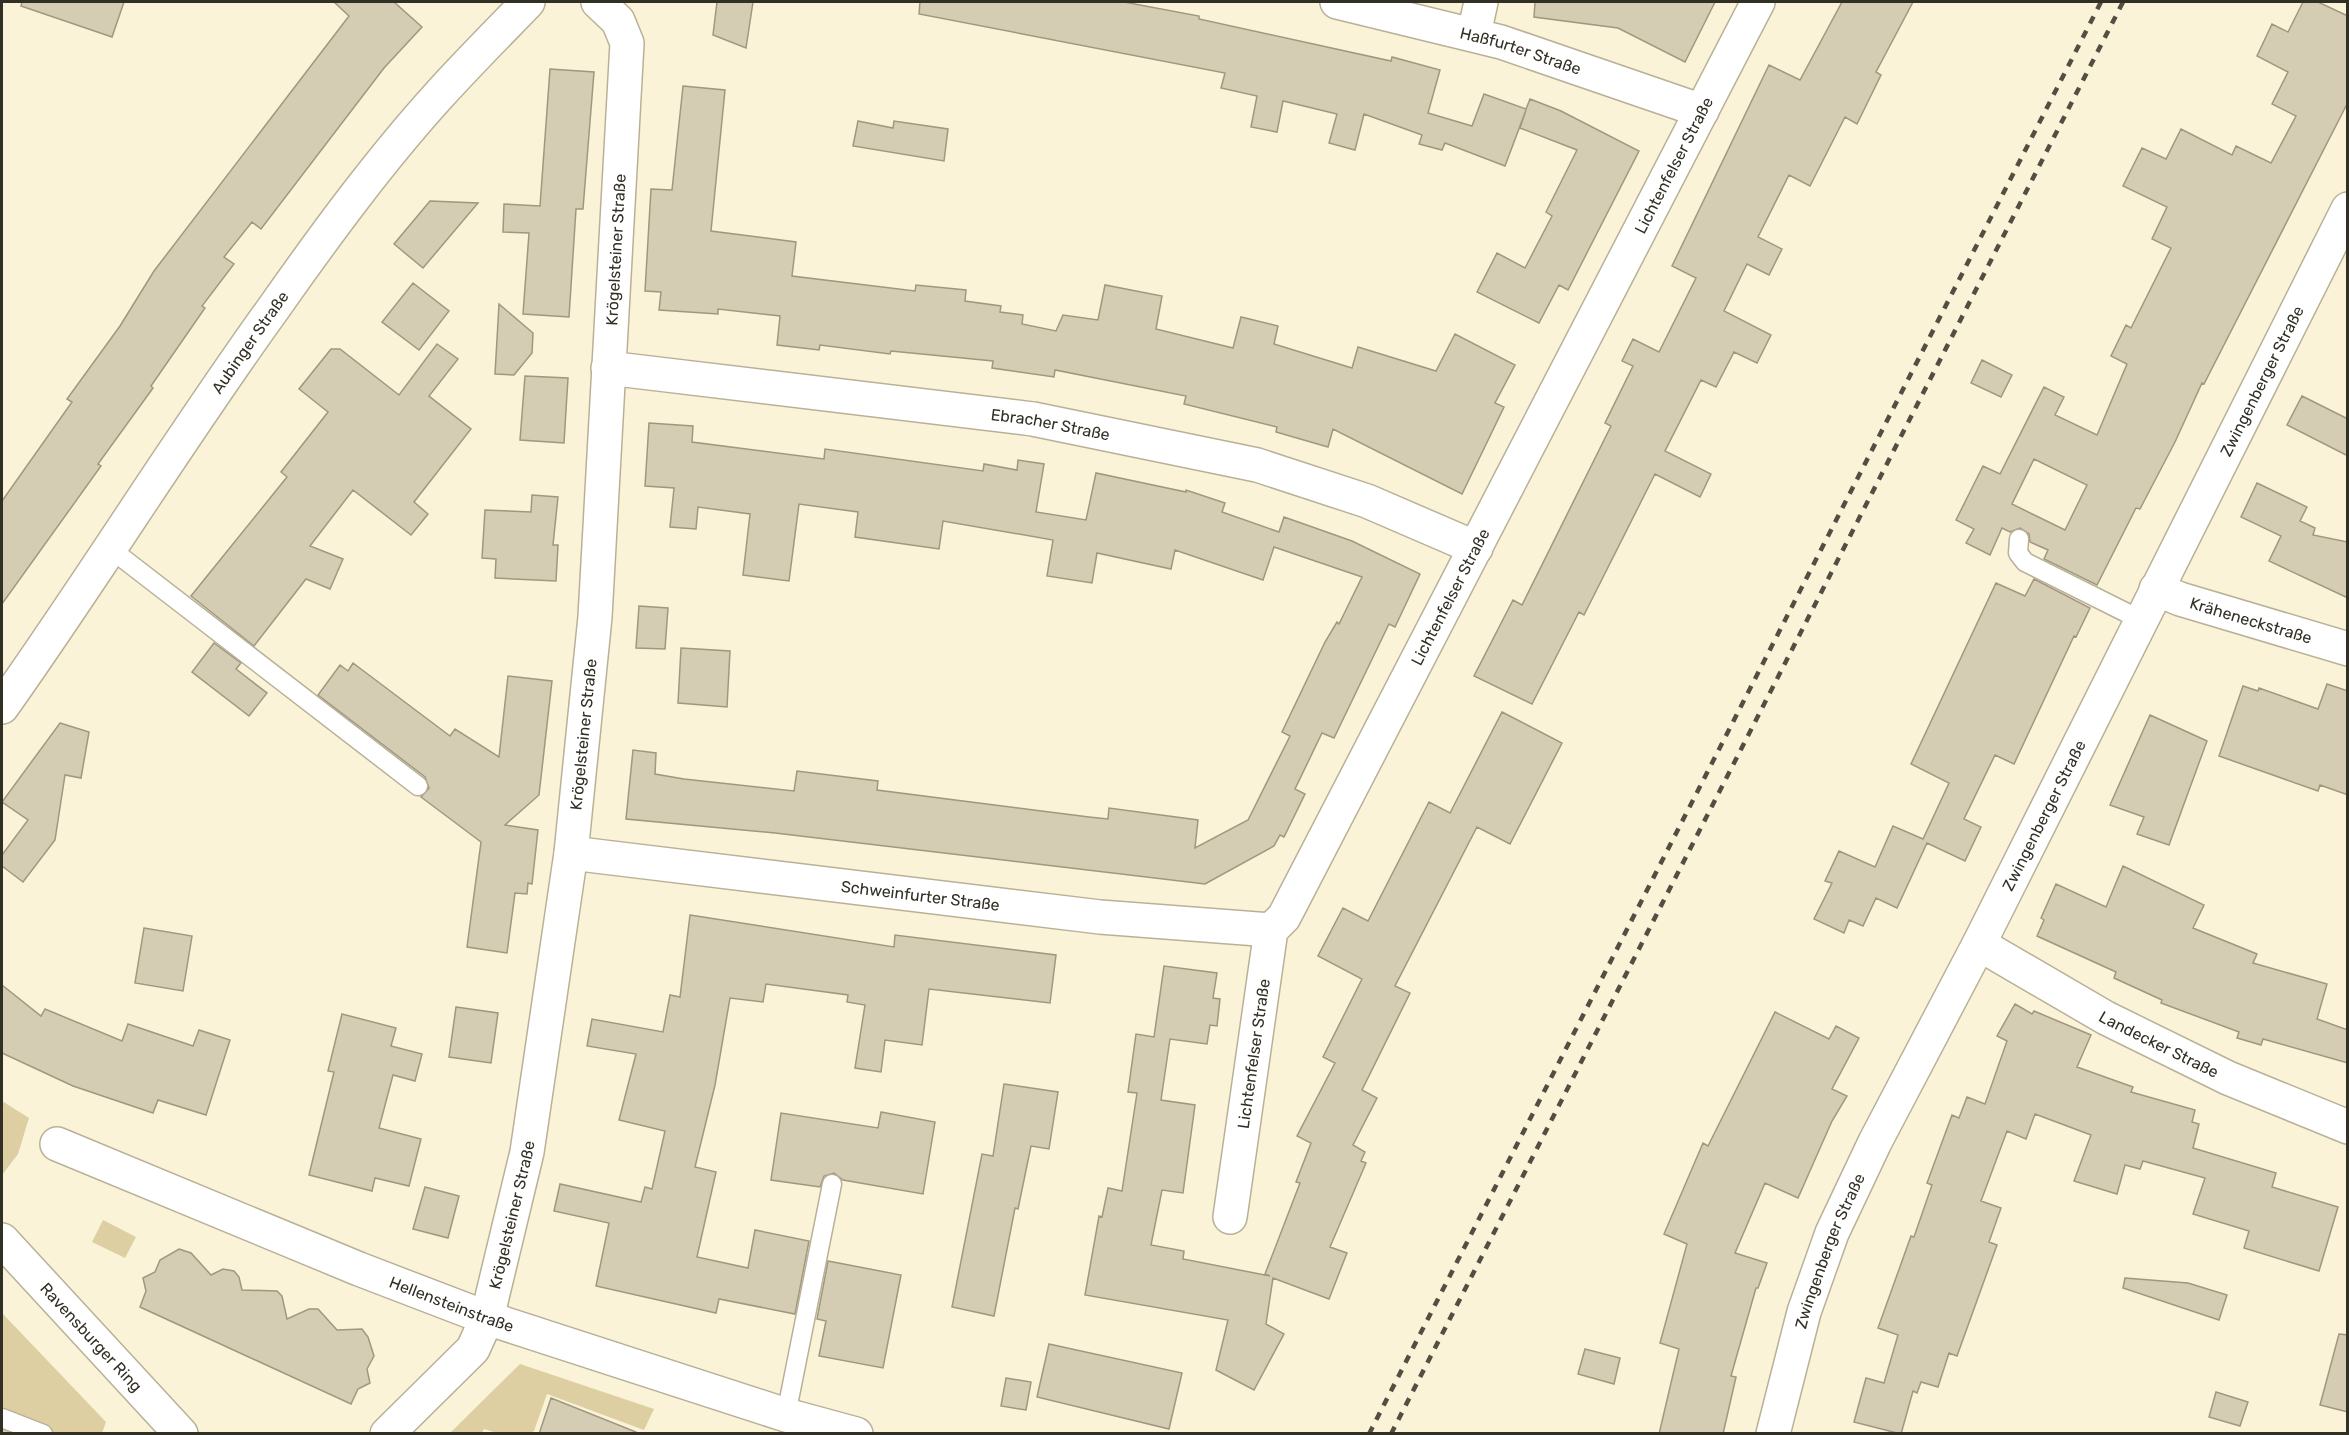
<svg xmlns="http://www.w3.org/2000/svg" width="2349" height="1435" viewBox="0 0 2349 1435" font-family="Rubik,sans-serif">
<rect width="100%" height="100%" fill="#faf3d8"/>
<!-- green -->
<path fill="#ddcfa1" d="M2 1101 29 1118 18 1154 2 1175Z
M103 1220 136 1237 125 1258 92 1242Z
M2 1313 106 1422 102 1433H2Z
M520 1364 654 1409 644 1430 547 1394 534 1431 530 1433H497L484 1429 482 1433H450Z"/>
<!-- building -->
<path fill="#d4ccb3" stroke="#9f987f" stroke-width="1.5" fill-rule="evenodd" d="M22 2H124L112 37 21 6Z
M334 2H394L422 27 384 68 261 229 252 222 224 257 234 264 202 306 205 308 151 386 153 388 98 464 101 466 2 604V501L72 402 67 399 120 326 154 271 349 16Z
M717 2H753L746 48 713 35Z
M920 2H1124L1199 16V19L1391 61 1392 57 1440 70 1428 113 1472 126 1484 94 1526 109 1530 99 1561 111 1639 151 1568 290 1559 285 1539 323 1477 292 1497 253 1525 268 1552 216 1546 212 1577 150 1520 128 1526 110 1505 166 1445 143 1442 150 1419 144 1422 135 1364 114 1355 150 1329 143 1337 114 1283 101 1277 132 1251 127 1257 96 1221 88 1225 73 919 14Z
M1535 2H1715L1685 62 1618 28 1534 17Z
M1842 2H1913L1876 72 1881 75 1857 124 1845 117 1810 186 1789 175 1758 237 1782 249 1769 275 1747 264 1724 311 1771 335 1757 363 1734 352 1716 387 1701 380 1665 451 1711 474 1700 497 1655 474 1584 615 1579 612 1532 704 1474 676 1513 600 1522 605 1611 426 1605 423 1633 366 1622 361 1633 339 1659 352 1696 278 1672 266 1769 65 1800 80Z
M2303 2H2318L2348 16V102L2204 384 2202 383 2175 442 2140 509 2136 508 2097 585 2044 559 2048 550 2030 542 2029 534 2020 528 2010 532 2002 528 1990 555 1966 543 1974 529 1956 520 1983 466 2000 474 2044 387 2064 397 2055 415 2097 435 2127 364 2111 356 2126 325 2131 328 2171 248 2152 239 2167 207 2123 186 2142 148 2166 159 2181 129 2232 155 2236 146 2271 163 2296 116 2272 104 2288 72 2257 56 2272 24 2288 32ZM2034 459 2087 485 2065 530 2012 504Z
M550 69 594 72 583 209H576L569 317 523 314 529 233 503 232 504 204 540 206Z
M683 86 725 90 711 231 796 242 792 276 915 291 916 285 966 290 965 301 1001 306 1000 312 1023 315 1022 324 1056 331 1063 315 1098 320 1105 285 1162 296 1156 329 1233 348 1241 317 1278 326 1274 344 1352 368 1358 347 1436 371 1455 334 1515 365 1495 403 1504 407 1462 494 1333 429 1328 447 1276 432 1277 427 1184 404 1186 396 1055 370 1054 377 992 368 993 361 891 351 890 354 820 345 819 350 777 345 780 316 718 309V314L659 310 661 292 645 291 651 189 672 190Z
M858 121 893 128 894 121 948 129 944 161 853 146Z
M430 201 478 203 423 268 394 244Z
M413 283 449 311 419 350 382 322Z
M499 304 533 333 532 353 514 375 495 374Z
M437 344 458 359 429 396 471 429 414 502 428 514 411 535 353 490 310 546 343 559 330 589 306 579 254 646 191 596 287 477 281 472 328 412 299 389 331 349H340L399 395Z
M1982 360 2012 375 2001 397 1971 383Z
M525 376 568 378 564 443 520 440Z
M2302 396 2348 419V456L2287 425Z
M649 423 693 426 692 442 824 459 825 449 983 471 984 464 1017 470 1018 460 1044 464 1036 512 1086 520 1096 473 1186 492V490L1225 503 1222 512 1279 532 1284 517 1352 541 1420 574 1395 627 1389 624 1334 738 1322 733 1295 789 1305 794 1284 837 1280 835 1274 846 1205 884 775 833 626 819 633 750 656 753 655 774 684 779 794 791 797 771 878 781 877 790 1089 817 1108 819 1109 808 1198 820 1195 848 1248 820 1290 736 1282 732 1325 642 1337 622 1339 624 1362 577 1274 547 1263 580 1175 550 1171 569 1097 553 1092 583 1047 576 1053 540 943 521 939 549 855 537 858 512 799 504 789 581 743 575 750 514 698 507 696 529 670 527 674 488 645 486Z
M2257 483 2307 507 2300 521 2315 528 2313 535 2348 542V598L2269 561 2281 536 2241 517Z
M532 495 558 497 553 545H558L556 581 495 578 496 559 482 558 485 510 531 512Z
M2034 579 2090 608 2076 637 2074 636 2014 764 1995 755 1964 819 1981 827 1965 861 1927 843 1897 908 1876 898 1863 926 1849 920 1844 933 1814 919 1832 883 1825 881 1839 851 1875 867 1893 826 1923 839 1949 783 1911 764 1996 583 2025 596Z
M639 606 668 608 665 649 636 648Z
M214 643 241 663 236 669 267 693 249 716 192 672Z
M681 648 730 651 727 707 678 703Z
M353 663 450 736 455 729 499 757 508 676 552 681 539 795 505 825 538 830 532 884 528 883 527 894 515 893 507 953 467 947 481 842 421 797 429 788 425 777 318 695 340 665 348 671Z
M2327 684 2348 691V795L2320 785 2318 791 2219 756 2243 686 2258 691 2259 688 2318 709Z
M1502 712 1562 743 1510 844 1477 827 1395 986 1410 993 1362 1090 1377 1098 1353 1145 1365 1152 1361 1161 1366 1163 1330 1247 1347 1253 1329 1299 1273 1278 1266 1324 1284 1334 1254 1390 1216 1370 1228 1320 1085 1295 1099 1216 1102 1217 1108 1188 1122 1191 1137 1093 1128 1092 1136 1034 1154 1037 1164 966 1217 973 1213 998 1220 999 1217 1026 1210 1025 1207 1044 1170 1039 1161 1100 1195 1105 1183 1193 1162 1190 1151 1245 1184 1251 1183 1259 1270 1276 1265 1274 1300 1183 1296 1182 1311 1143 1297 1136 1335 1063 1323 1057 1362 979 1318 956 1343 908 1368 921 1429 802 1450 813Z
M2150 715 2207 741 2169 845 2137 834 2144 817 2110 805Z
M60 723 89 732 81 778 65 775 55 840 23 882 2 866V855L28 820 2 802Z
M2123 866 2204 905 2193 928 2257 954 2253 963 2327 984 2317 1019 2348 1030V1063L2263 1039 2261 1045 2237 1038 2239 1032 2161 1003 2162 1000 2114 978 2116 972 2037 936 2044 920 2041 918 2056 884 2106 907Z
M690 915 894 947 895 935 1056 955 1050 1003 929 989 922 1045 885 1040 881 1072 855 1068 865 1005 847 1002 848 995 766 984 763 1002 730 998 715 1085 695 1167 716 1172 697 1257 748 1268 755 1230 809 1241 795 1314 719 1299 716 1313 596 1286 609 1223 554 1211 560 1184 641 1202 645 1187 652 1189 665 1131 619 1120 636 1054 587 1046 592 1019 663 1032 670 995 680 997Z
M144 928 192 936 183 991 135 983Z
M2 985 41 1016 45 1009 122 1041 128 1024 193 1046 199 1030 230 1040 206 1115 158 1100 153 1113 73 1086 2 1053Z
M2015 1004 2032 1014 2034 1011 2091 1035 2077 1067 2133 1087 2131 1092 2195 1110 2192 1122 2199 1124 2193 1148 2276 1173 2272 1187 2338 1207 2319 1271 2244 1248 2249 1231 2193 1214 2205 1178 2143 1161 2140 1169 2125 1165 2117 1194 2074 1181 2091 1135 2035 1114 2026 1139 2007 1131 1981 1201 2001 1208 1989 1242 1997 1245 1957 1356 1949 1353 1938 1387 1921 1382 1917 1393 1913 1391 1901 1434 1854 1422 1866 1378 1884 1383 1898 1335 1878 1328 1911 1236 1914 1237 1932 1185 1927 1183 1952 1115 1959 1118 1967 1097 1985 1104 2007 1041 1997 1036Z
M456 1007 498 1013 491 1063 449 1057Z
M1775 1012 1829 1039 1836 1026 1859 1038 1832 1089 1847 1096 1832 1121 1798 1198 1765 1183 1735 1253 1767 1263 1758 1288H1756L1731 1376 1736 1377 1723 1434H1659L1679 1349 1660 1343 1687 1244 1664 1234 1703 1143 1708 1146Z
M342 1014 396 1028 391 1046 422 1054 415 1081 393 1075 379 1128 421 1139 409 1186 375 1178 372 1191 309 1175 334 1072 328 1071Z
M1004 1084 1058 1092 1049 1149 1031 1146 1018 1209 1015 1208 994 1316 952 1307 982 1154 993 1156Z
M881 1112 935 1122 923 1194 843 1180 834 1173 824 1176 820 1187 771 1180 781 1113 878 1128Z
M425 1187 459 1196 448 1238 413 1229Z
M179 1249 191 1253 211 1275 223 1269 234 1271 239 1277 242 1290 277 1291 282 1296 287 1319 309 1309H318L337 1330 362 1329 368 1337 374 1356 367 1369 370 1383 358 1389 351 1404 140 1307 146 1291 143 1278 155 1272 160 1260Z
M828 1261 901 1275 883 1368 819 1356 826 1321 817 1319Z
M2125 1278 2188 1283 2227 1295 2219 1320 2123 1288Z
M2339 1334 2348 1335V1412L2320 1405Z
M1049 1344 1182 1373 1169 1429 1037 1397Z
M1585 1349 1620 1358 1614 1384 1578 1374Z
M1006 1378 1031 1382 1026 1410 1001 1406Z
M2216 1392 2248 1402 2240 1426 2209 1417Z
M551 1398 636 1432V1434H539Z"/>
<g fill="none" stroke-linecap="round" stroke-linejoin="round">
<defs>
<path id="lane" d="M2019 539 2018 553 2025 562 2141 620
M112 550 418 786
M786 1415 832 1184
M2 1418 43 1434"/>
<g id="street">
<path id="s1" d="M1337 2 1501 42 1702 111"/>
<path d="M1474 34 1481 2"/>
<path id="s2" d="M608 368 1033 419 1257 465 1367 501 1476 548"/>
<path id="s3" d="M2156 589 2180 599 2348 649"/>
<path id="s4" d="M571 853 1100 917 1271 930"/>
<path id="s5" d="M1979 944 2106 1018 2228 1078 2348 1127"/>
<path id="s6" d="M57 1144 359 1269 487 1318 786 1415 856 1434"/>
<path id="s7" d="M1230 1217 1271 930 1284 917 1758 2"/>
<path id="s8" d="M2 1240 181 1434"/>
<path id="s9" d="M387 1434 473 1349 487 1318 527 1152 571 853 595 617 627 43 618 21 598 2"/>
<path id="s10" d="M1773 1434 1804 1312 1832 1233 1875 1142 1979 944 2348 209"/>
</g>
<g id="secondary">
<path id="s11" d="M2 707C95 576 179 439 273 309 325 235 380 160 440 94 469 62 499 32 528 2"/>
</g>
</defs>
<!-- lane casing -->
<use href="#lane" stroke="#b8b198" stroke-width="21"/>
<!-- street casing -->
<use href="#street" stroke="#b8b198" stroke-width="36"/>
<!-- secondary casing -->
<use href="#secondary" stroke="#b8b198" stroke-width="36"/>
<!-- lane -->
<use href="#lane" stroke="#fff" stroke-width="18"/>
<!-- street -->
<use href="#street" stroke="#fff" stroke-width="33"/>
<!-- secondary -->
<use href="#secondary" stroke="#fff" stroke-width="33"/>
<!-- rail -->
<path stroke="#524f42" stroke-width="4.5" stroke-dasharray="8 8" stroke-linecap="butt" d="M1369 1434 2101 2
M1391 1434 2123 2"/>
</g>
<g text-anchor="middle" stroke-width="5" stroke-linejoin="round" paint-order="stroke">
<!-- street labels -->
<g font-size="16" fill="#322f25" stroke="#fff">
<text dy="6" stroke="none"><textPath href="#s1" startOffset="190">Haßfurter Straße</textPath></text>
<text dy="6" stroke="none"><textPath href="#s7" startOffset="1155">Lichtenfelser Straße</textPath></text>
<text dy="6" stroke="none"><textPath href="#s9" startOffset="1233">Krögelsteiner Straße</textPath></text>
<text dy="6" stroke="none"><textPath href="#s11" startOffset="441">Aubinger Straße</textPath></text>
<text dy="6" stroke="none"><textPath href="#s10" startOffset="1164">Zwingenberger Straße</textPath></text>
<text dy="6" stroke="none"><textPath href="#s2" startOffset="446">Ebracher Straße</textPath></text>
<text dy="6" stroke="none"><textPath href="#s7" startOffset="669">Lichtenfelser Straße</textPath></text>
<text dy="6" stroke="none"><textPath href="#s3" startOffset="100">Kräheneckstraße</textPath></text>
<text dy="6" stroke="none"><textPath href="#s9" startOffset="747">Krögelsteiner Straße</textPath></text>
<text dy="6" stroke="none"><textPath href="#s10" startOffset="678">Zwingenberger Straße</textPath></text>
<text dy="6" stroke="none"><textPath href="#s4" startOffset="352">Schweinfurter Straße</textPath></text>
<text dy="6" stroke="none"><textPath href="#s5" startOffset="206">Landecker Straße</textPath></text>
<text dy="6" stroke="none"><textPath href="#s7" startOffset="165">Lichtenfelser Straße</textPath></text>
<text dy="6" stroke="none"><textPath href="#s9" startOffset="261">Krögelsteiner Straße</textPath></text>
<text dy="6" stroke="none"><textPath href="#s10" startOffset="192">Zwingenberger Straße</textPath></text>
<text dy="6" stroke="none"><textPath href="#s6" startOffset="426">Hellensteinstraße</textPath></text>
<text dy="6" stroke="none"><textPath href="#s8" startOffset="132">Ravensburger Ring</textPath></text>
</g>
</g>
<!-- border -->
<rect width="2349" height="1435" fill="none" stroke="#322f25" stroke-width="6"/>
</svg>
